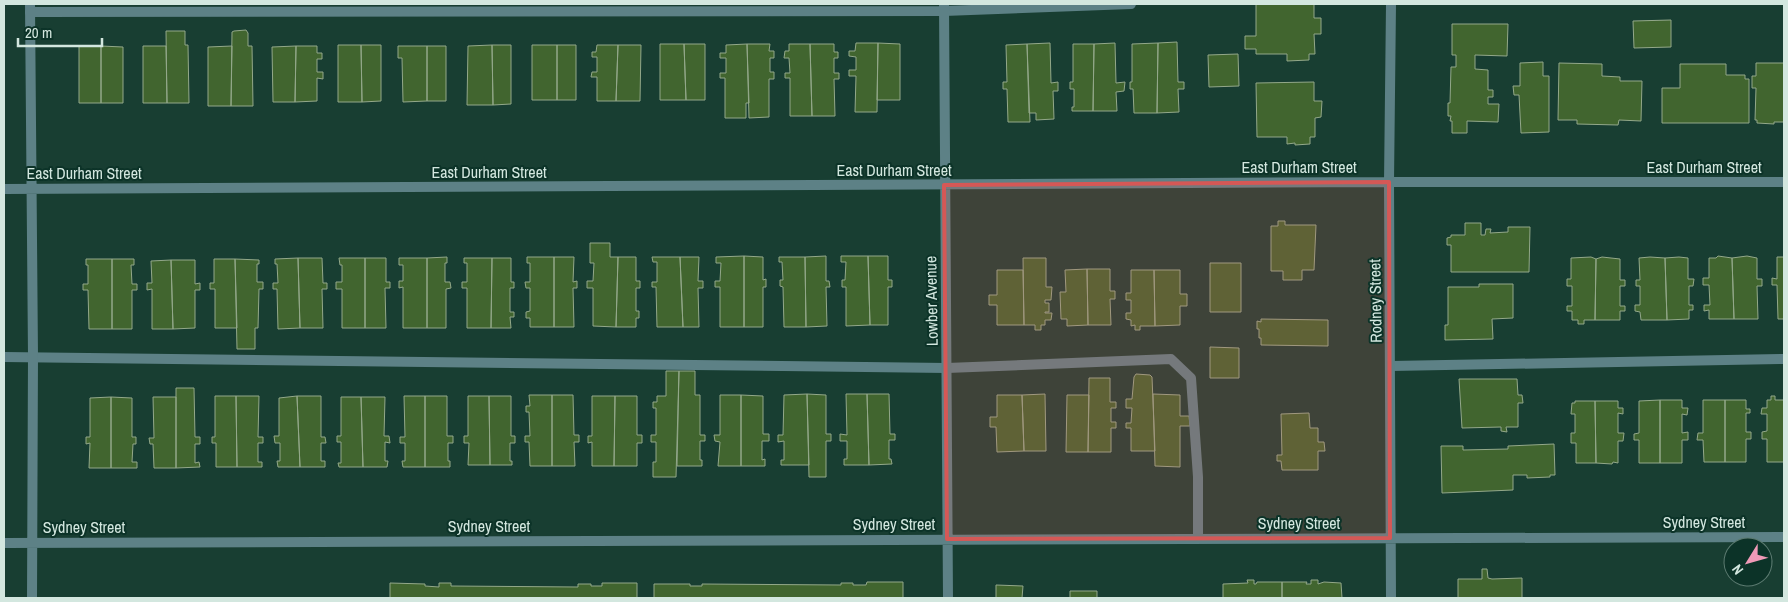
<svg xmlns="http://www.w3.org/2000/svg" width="1788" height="602" viewBox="0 0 1788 602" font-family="'Archivo Narrow',sans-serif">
<rect width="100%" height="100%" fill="#183e32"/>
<!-- building -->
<path fill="#41652f" stroke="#93a88a" d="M1256 4H1314V18H1321V34H1314L1315 54H1309V60L1287 61V54H1256V49H1245V36H1256Z
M1671 20V47L1634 48 1633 21Z
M1452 24H1508L1507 56 1475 55V69L1488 70V90H1493V97H1488V104H1499L1498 122 1467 121V133H1452V121H1450L1451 116H1448V103H1450L1451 67H1456V55H1452Z
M246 30 248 33V46H252L253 106H231L232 32 234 31Z
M166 31H185V45H188L189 103H167Z
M1177 42 1178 82H1184V89H1178L1179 112 1157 113 1158 43Z
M856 43H878L877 112H855L856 76H849V70H856V57L849 56V51H855Z
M878 43 900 44V100H877Z
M1050 43 1051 83 1058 82V91H1053L1054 119 1036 120V113H1029L1027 44Z
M1115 43 1116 83 1125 82 1124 91 1116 92 1117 111H1093L1094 44Z
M1158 43 1157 113H1134L1133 89H1130V82H1132V44Z
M660 44H684L686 100H660Z
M684 44H705V100H686Z
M747 44H770L769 51H774V58H770V72H774V79H769V117L749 118Z
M747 44 749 103H746V118H725V78H720V73H726V58H720V53H726V45Z
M789 44H810L812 116H790V78H785V73H790L789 58H784L785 51H789Z
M810 44H834V52H838V58H834V73H839V79H834L835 116H812Z
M1027 44 1030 122H1008L1007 89H1003V82H1007L1006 45Z
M1073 44H1094L1093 111H1072V107H1074V89H1070V82H1073Z
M338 45H361L362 102H338Z
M361 45H381V101L362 102Z
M492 45H511V104L493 105Z
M492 45 493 105H467L468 46Z
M532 45H557V100H532Z
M557 45H576V100H557Z
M597 45H618L616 101H597V77H591L592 72H597V57H592V52H596Z
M618 45H641L640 101H616Z
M79 46H101V103H79Z
M101 46 123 47V103H101Z
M143 46H166L167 103H143Z
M232 46 231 106H208V47Z
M296 46 295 102H273L272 47Z
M296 46H317V53H322V59H317V72H323V79L317 78V101L295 102Z
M398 46H427V101L403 102 402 58H398Z
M427 46H446V101H427Z
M1238 54 1239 86 1209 87 1208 55Z
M1543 62V76H1549V132L1521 133 1519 95H1514L1513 86H1520V63Z
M1559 63 1602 64V76L1620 77V81H1642L1641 121 1619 120 1618 125 1577 124V120H1558Z
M1756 63H1784V122H1774V124L1757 123V120H1755L1756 88H1752V76H1756Z
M1680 64H1726V75H1745V79H1749V123H1662V88H1680Z
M1314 82V101H1322L1321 117 1315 118V137H1310V144L1295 145V143L1287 144V137H1257L1256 83Z
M1278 221H1285V225H1316L1314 270H1302V280H1283V271H1271V226H1278Z
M1465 223H1481V235H1485L1486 229H1491L1490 233 1508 232V227H1530L1529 272H1451V245H1447V238L1451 237V235H1465Z
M590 243H610V257H618L616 327 593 326V288H587V281H593L594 263H590Z
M744 256 763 257V280L766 279V287H763V327H744Z
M744 256V327H720V287H715V281H720L721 263H716V257Z
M826 256V281H829L830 287H826L827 326 806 327 805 257Z
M841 256H868L870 325 846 326V287H842V280H845L846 262H841Z
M868 256H888V280H892V287H888V325H870Z
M1718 256 1732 258 1734 319H1709V310L1704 311V305H1710L1709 285H1703V278H1709V258H1716Z
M1747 256 1757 258V279H1762V286H1757L1758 319H1734L1732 258Z
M447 257V263H445V282H450L451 288 446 289V328H427V258Z
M527 257H554V327H530V318H526V312L530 311V288H526L525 282H530V263H527Z
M554 257H574L573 282 577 281V288H573L574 327H554Z
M618 257H636V281H640V288H636V311H639V318H636V327H616Z
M652 257H680L683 327H657L656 287H652V282H657V262H653Z
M680 257H699L698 281H703V288H698L699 327H683Z
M779 257H805L806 327H784L783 287 780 286V280H783L782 262H779Z
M1591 257 1596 259 1595 320H1584V324H1578V320H1572V311H1567V306H1572V286H1567V279H1571V258Z
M1602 257 1620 259V280H1625V286H1620V306H1625V311H1620V320H1595L1596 259Z
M1650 257 1665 258 1667 320H1641L1640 312 1635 311V305H1640V286H1636V280H1640L1639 258Z
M1679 257 1688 258V279H1694L1693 286H1689V305H1693V310H1689V319L1667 320 1665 258Z
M1777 257H1784V319H1778L1777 285H1772V278L1777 279Z
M298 258 300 328 278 329 277 289H273V283H278L277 264H275V259Z
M298 258H322L323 283H327V289H322L323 328H300Z
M339 258H365V328H342V289H336V282H342V265H340Z
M365 258H386V282H390V288H385L386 328H365Z
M399 258H427V328H403V287L399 288V281H403V265H399Z
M464 258H492L491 328H467V288H462V282H467V263H464Z
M492 258H511V282H514V288H510V312H514V317H510L511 328H491Z
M1023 258H1046V287H1052L1051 300H1045V303H1049V312H1045V313H1052L1051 320H1045V325H1041V330H1035V325H1024Z
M86 259H112V329H89L88 290H83V284H88V265H86Z
M112 259H134V265H131L132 284H137V290H132V329H112Z
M214 259H235L237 328H215V289H210V283H214Z
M235 259 259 260V264H257V282H263V289H259L258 328H255V349H237Z
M171 260 173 329H152V289L147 290V283H152L151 261Z
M171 260H195V284L200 283V290H195V328L173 329Z
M1210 263H1241V312H1210Z
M1087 269H1110V291H1115V299H1110L1111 325H1088Z
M1087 269 1088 325 1067 326V319H1061L1060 292H1066L1065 270Z
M997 270H1023L1024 325H997V305H989V295H997Z
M1131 270H1154L1155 326H1140V330H1135V325L1131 326V320L1126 319V313H1131V300H1126V293H1131Z
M1154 270H1180V294H1187V306H1180V325L1155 326Z
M1479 284H1513V318L1492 319 1493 339 1445 340V325H1448V287H1479Z
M1261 319 1328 320V346L1261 345V338H1259V329H1257V321L1261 322Z
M1210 347 1239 348V378H1210Z
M666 371H679L676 477H653V462H656V442H651V435H656V408H653V402H657V396H666Z
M679 371H695V395H700V435H705V441H700V460H702V466H677Z
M1136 374 1150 375 1152 377 1155 451H1131V428H1126V423H1131L1132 408H1126V399H1132L1134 377Z
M1089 378H1110V402H1116V408H1111V422H1116V428H1111V452H1088Z
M1459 379H1517L1518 395H1522L1523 403H1518V427H1506L1507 432 1501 431V427L1462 428Z
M176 388H194L195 437H200V444H195V463L199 462 200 467 176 468Z
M807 394 826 395V434H831V441H826V477H809Z
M807 394 809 465H781V460H784V441L778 442V435H783L784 395Z
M846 394H867L869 465H844V459H847V441H840V434L847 435Z
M867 394H889L890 434H895V440H889V459H891L892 464 869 465Z
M1045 394 1046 451H1024L1022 395Z
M1153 394 1180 395V416H1189L1190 426H1180V467L1155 466Z
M529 395H552V466H530L529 442H525V436H530L529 412H526V406H530Z
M552 395H573L574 435H579V442H574L575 466H552Z
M720 395H741V466H718L720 442 715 441 714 435H720Z
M741 395 763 396V434H769V441H762V460L765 459V466H741Z
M997 395H1022L1024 451 997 452 996 427H990V417H997Z
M1067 395H1089L1088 452H1066Z
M215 396H236L237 467H216V443H212V437H215Z
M236 396H259L258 437H263V443H258V462H262V467H237Z
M297 396 300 467H278L277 461H280V443H275L274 436H279V398Z
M297 396H321V437H325L326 443H321V461H325V467H300Z
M404 396H425V467H403L402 461H405V443H400V437H405Z
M425 396H447V436H453V443H448V461H450V467H425Z
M468 396H489L490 465H468L469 443H464V436H468Z
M489 396H511V436H515V443H510V461H512V465H490Z
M592 396H615L614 466H592V442L588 443V436H592Z
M615 396H637V435H642V443H637V466H614Z
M1771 396H1775V400H1784V462H1767V439H1762V432L1767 431V414H1761L1762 408H1767V400H1771Z
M111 397V468H89L90 443 86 444V437H90V398Z
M111 397 132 398V437H136V444H133L132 462H137V468H111Z
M153 397H176V468H154L153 444H150L149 438H154Z
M341 397H361L363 467H339L338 463H341V442H337V436H341Z
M361 397H385L384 436H389L390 443 385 442V461H388L387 467H363Z
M1660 400V463H1639V440H1634V434L1639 433V401Z
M1660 400H1682V408H1688L1687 415 1682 414V433L1688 432V440H1682V463H1660Z
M1703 400H1725V462H1704L1703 440H1697L1698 433H1703Z
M1725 400H1746V409H1750V413H1746V432H1751V439H1746V462H1725Z
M1575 401H1595L1596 463H1576V443H1571V433H1575V414H1571L1572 403H1575Z
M1595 401H1618V408H1623V414L1618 413V433H1624L1623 441H1618V463L1613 462 1612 464 1596 463Z
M1309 413 1310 428H1318V442H1324L1325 451H1318V470H1282L1281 461H1277V455H1282L1281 414Z
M1554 444 1555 475H1550V477L1527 478V475H1513V490L1442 493 1441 446H1463V450L1508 449V446Z
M1482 569H1487L1488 578 1492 579 1522 578V598H1458V579H1482Z
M1247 580H1254V584H1256L1257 582H1282V598H1223V584L1248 583Z
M1311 580H1318V584L1324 582 1341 583 1342 598H1282V582H1307L1306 584H1311Z
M867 582H903V598H654V584H690V586H702V584L841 585V583H853V585H866Z
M390 583 425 584V586L439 587V583H451V586L578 587V584H591V586H602V583H637V598H390Z
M996 585 1023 586 1022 598H996Z
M1070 591H1097V598H1070Z"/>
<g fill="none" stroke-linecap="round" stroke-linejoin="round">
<!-- service -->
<path stroke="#5d8186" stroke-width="10" d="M30 12 944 11 1131 4
M4 357 947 368 1171 359 1191 378 1198 477V538
M1391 366 1784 359"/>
<!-- minor -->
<path stroke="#5d8186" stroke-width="10" d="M30 4 33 356 32 598
M944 4 948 598
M4 189 1389 182H1784
M4 543 1784 537
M1391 598 1389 182 1391 4"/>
</g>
<!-- marked area -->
<path fill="#d55856" fill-opacity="0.2" stroke="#d55856" stroke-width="4" stroke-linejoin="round" d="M1389 182 1390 538 947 539 944 185Z"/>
<g text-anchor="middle" stroke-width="4" stroke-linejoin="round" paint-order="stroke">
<!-- street labels -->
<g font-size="16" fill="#d3e7df" stroke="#0c3328">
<text x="1299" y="173">East Durham Street</text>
<text x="1704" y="173">East Durham Street</text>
<text x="894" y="176">East Durham Street</text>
<text x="489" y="178">East Durham Street</text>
<text x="84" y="179">East Durham Street</text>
<text transform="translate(931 301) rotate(-91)" y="6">Lowber Avenue</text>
<text transform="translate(1375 301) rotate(-91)" y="6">Rodney Street</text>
<text x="1704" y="528">Sydney Street</text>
<text x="1299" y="529">Sydney Street</text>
<text x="894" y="530">Sydney Street</text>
<text x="489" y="532">Sydney Street</text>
<text x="84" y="533">Sydney Street</text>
</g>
</g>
<!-- border -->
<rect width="1788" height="602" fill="none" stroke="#d3e7df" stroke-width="10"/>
<!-- north arrow -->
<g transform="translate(1748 562) rotate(233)"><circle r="24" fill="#0c3328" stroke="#5c7b71"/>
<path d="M0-4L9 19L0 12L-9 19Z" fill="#f09ab7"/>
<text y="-8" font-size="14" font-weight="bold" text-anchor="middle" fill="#d3e7df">N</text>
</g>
<!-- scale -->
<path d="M18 38v8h84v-8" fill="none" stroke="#d3e7df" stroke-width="2.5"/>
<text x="25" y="38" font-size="15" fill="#d3e7df" stroke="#0c3328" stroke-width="4" paint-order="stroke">20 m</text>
</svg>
